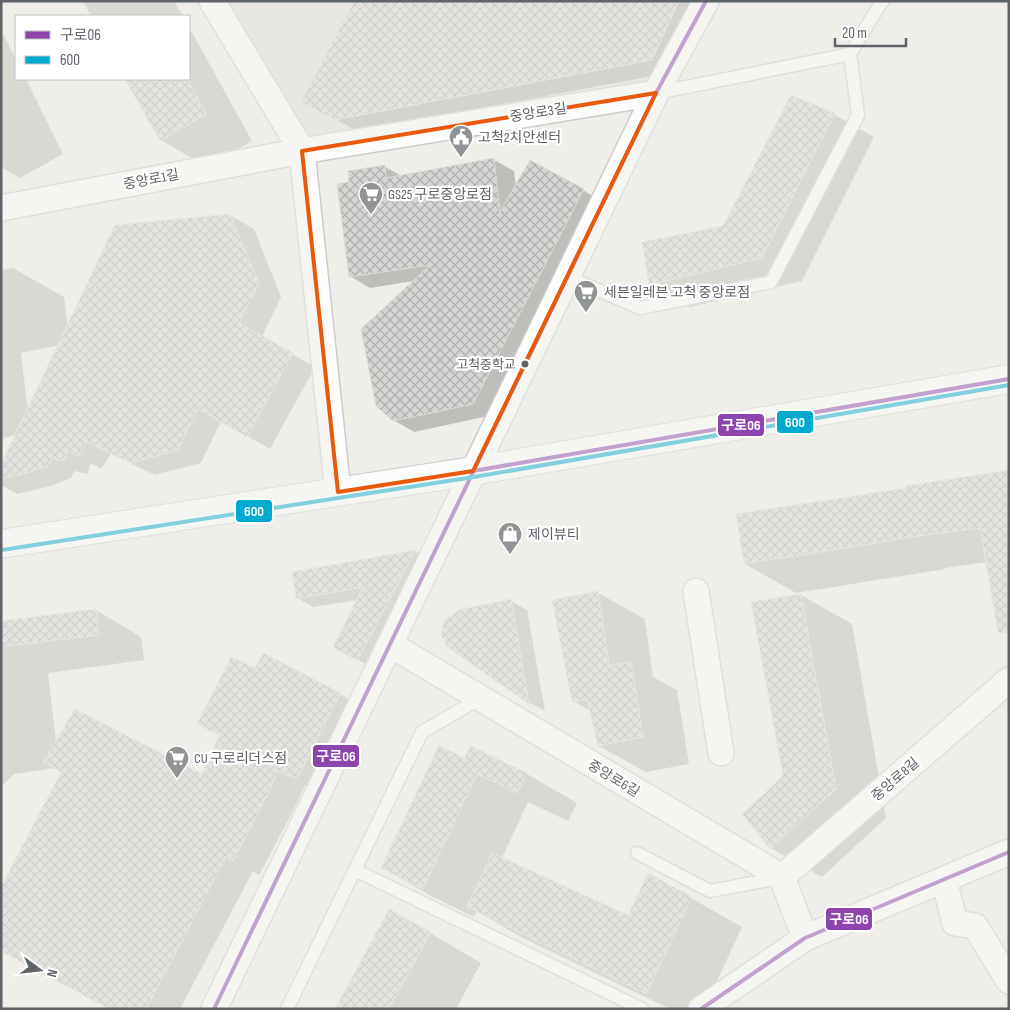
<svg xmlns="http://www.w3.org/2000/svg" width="1010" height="1010" viewBox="0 0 1010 1010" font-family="'Sofia Sans Condensed','Noto Sans KR',sans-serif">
<defs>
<pattern id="building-cross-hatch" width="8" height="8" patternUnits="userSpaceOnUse" patternTransform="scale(1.25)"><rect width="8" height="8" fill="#d6d5d3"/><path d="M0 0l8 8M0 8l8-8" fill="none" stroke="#b1b0af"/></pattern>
</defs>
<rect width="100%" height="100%" fill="#efeee9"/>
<!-- education -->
<path fill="#e0ded9" d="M212 1H706L656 93 302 151Z"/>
<!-- shadow -->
<path fill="#0003" fill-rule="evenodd" d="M83 1H174L183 16H91Z
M355 1H706L674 72 357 131 324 113Z
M189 27 252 141 207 167 161 140 126 79H189Z
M1 29 16 60V79H26L63 154 20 178 1 167Z
M792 97 835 115 874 137 802 281 690 307 650 285 724 227Z
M494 160 514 171 516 187 583 190 603 202 493 415 414 432 393 420 414 281 370 288 350 276 351 183 385 167 402 176Z
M230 215 254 229 281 297 262 337 315 367 270 449 221 421 201 463 155 475 111 454 101 469 91 463 87 474 75 471 71 478 51 486 17 494 1 485V467L17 434 1 439V270L13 268 64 297 68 328ZM60 345 28 412 21 353Z
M1009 472 988 562 945 568V569L796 593 745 564 907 489Z
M415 551 431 560 374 669 335 646 358 600 313 607 297 598Z
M598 593 645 619 653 677 677 690 689 764 646 772 599 746 591 711 573 701Z
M801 595 852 624 886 818 822 877 771 848 785 777Z
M511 601 527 610 545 711 530 703 448 646Z
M96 610 141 637 144 660 48 673 56 742 202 776 220 736 199 724 256 669 340 694 366 710 323 794 305 785 294 809 259 875 253 871 180 1009H109L62 772 56 768 14 774 1 787V623Z
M471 747 527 774 577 803 568 821 528 802 502 858 628 916 691 898 742 927 704 1009H670L519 936 477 911 474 917 433 897 382 868 464 759Z
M430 933 481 963 456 1009H336Z"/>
<!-- building -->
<path fill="url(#building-cross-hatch)" stroke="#dedcd8" d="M354 1H679L652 60 334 120 301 102Z
M125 79H187L206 114 160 141Z
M791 95 835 113 762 258 649 285 642 242 723 226Z
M494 158 500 212 530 160 584 189 473 404 393 421 376 406 361 329 430 265 349 277 337 184 349 182 348 171 385 165 386 178Z
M230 214 259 283 239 323 293 353 247 437 198 409 178 450 131 463 87 442 78 457 68 450 64 461 52 458 48 466 27 473 1 479V464L115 225Z
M1009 470V632L998 633 980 528 895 539V540L744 564 736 514 906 488V486Z
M416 550 357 661 333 647 363 587 296 599 292 572Z
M598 591 609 665 631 662 643 737 598 746 587 700 572 702 552 600Z
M801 594 836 789 770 849 742 814 783 776 751 602Z
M511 599 529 704 447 647 441 634 444 621 458 610Z
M96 609 99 635 1 647V621Z
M263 653 341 693 297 779 278 771 268 794 233 861 226 857 146 1009H109L1 951V887L61 772 43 762 75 709 202 774 219 735 197 724 231 657 255 668Z
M439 745 464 758 471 746 527 773 517 793 477 774 423 889 381 868Z
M492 853 628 915 648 873 692 897 646 994 467 907Z
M389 909 431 932 389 1009H335Z"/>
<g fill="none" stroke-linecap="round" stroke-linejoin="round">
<defs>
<path id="lane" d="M656 93 850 54 882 1H883
M568 277 640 308 771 282 858 115 850 54
M637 853 710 891 779 878
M355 870 642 1009
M287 1009 422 732 481 698"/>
<path id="street" d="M212 1 302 151 338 492
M1 208 302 151 656 93
M696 591 721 753
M391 645 782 877 805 938
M782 877 1009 680
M944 880 955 923 975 926 1009 981
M214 1009 656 93 706 1
M701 1009 805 938 1009 852"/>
<path id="secondary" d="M1 544 473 471 1009 379"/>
</defs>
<!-- lane casing -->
<use href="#lane" stroke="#cccccb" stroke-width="15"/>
<!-- street casing -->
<use href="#street" stroke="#cccccb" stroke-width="28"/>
<!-- secondary casing -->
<use href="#secondary" stroke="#cbcbca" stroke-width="30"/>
<!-- lane -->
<use href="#lane" stroke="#fdfcfc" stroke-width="12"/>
<!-- street -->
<use href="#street" stroke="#fdfcfc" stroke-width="25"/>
<!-- secondary -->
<use href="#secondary" stroke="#fdfcfc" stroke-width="28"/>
<defs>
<path id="bus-1" d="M473 471 1009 379
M214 1009 656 93 706 1
M701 1009 805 938 1009 852"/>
<path id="bus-2" d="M2 550 474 477 1009 385"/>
</defs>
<!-- bus-1 casing -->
<use href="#bus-1" stroke="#fff" stroke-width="8"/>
<!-- bus-2 casing -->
<use href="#bus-2" stroke="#fff" stroke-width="8"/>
<!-- bus-1 -->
<use href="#bus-1" stroke="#8e44ad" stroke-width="4"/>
<!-- bus-2 -->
<use href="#bus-2" stroke="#00a9ce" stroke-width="4"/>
</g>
<!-- marked area -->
<path d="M0 0H1010V1010H0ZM656 93 473 471 338 492 302 151Z" fill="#efeee9" fill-opacity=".55" fill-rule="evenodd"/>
<path fill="none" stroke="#e8590c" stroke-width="4" stroke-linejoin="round" d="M656 93 473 471 338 492 302 151Z"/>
<!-- icons -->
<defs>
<symbol id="civic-pin" viewBox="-11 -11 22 30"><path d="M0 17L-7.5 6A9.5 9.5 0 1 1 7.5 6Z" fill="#919495" stroke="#fff"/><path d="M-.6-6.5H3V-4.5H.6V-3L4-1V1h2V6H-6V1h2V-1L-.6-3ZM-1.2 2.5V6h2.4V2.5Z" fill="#fff"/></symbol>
<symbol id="supermarket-pin" viewBox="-11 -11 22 30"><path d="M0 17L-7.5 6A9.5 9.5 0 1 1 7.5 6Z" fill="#919495" stroke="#fff"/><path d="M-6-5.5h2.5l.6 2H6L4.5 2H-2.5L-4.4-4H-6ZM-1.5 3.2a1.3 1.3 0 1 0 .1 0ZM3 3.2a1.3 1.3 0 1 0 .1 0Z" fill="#fff"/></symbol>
<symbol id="shop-pin" viewBox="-11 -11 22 30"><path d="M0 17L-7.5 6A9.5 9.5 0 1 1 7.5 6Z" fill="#919495" stroke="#fff"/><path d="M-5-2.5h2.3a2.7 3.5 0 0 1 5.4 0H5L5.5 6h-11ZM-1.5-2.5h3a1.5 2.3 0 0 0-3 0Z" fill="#fff"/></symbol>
</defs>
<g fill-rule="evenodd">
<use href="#civic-pin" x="447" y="123" width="28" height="38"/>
<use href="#supermarket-pin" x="357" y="180" width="28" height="38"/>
<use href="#supermarket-pin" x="572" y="278" width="28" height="38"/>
<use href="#shop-pin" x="496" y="520" width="28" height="38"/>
<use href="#supermarket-pin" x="163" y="744" width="28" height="38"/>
</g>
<!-- markers -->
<circle fill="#5e6368" stroke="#fff" stroke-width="2" cx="525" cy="364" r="4.5"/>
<g text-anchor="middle" stroke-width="4.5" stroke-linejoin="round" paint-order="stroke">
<!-- bus labels -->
<g font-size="13" fill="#5e6368" stroke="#fff" text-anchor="end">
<text x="516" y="369">고척중학교</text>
</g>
<!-- street labels -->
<g font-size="14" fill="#5e6368" stroke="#fff">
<text transform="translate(538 112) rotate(-9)" y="5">중앙로3길</text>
<text transform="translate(151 179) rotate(-11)" y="5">중앙로1길</text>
<text transform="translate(614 778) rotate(31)" y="5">중앙로6길</text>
<text transform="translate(895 779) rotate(-41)" y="5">중앙로8길</text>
</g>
<!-- poi labels -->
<g font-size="14" fill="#5e6368" stroke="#fff" text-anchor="start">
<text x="478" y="142">고척2치안센터</text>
<text x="388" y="199">GS25 구로중앙로점</text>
<text x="604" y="297">세븐일레븐 고척 중앙로점</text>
<text x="528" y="539">제이뷰티</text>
<text x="194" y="763">CU 구로리더스점</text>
</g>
</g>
<g stroke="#fff" stroke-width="2">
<rect x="776" y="410" width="38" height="24" rx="5" fill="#00a9ce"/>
<rect x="717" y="413" width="48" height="24" rx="5" fill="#8e44ad"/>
<rect x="235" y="499" width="38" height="24" rx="5" fill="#00a9ce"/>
<rect x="312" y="744" width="48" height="24" rx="5" fill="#8e44ad"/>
<rect x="825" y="907" width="48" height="24" rx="5" fill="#8e44ad"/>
</g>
<g font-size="14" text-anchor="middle" font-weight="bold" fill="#fff">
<text x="795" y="427">600</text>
<text x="741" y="430">구로06</text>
<text x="254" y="516">600</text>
<text x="336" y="761">구로06</text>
<text x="849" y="924">구로06</text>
</g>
<!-- border -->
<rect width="1010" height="1010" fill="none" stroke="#5e6368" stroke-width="5"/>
<!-- legend -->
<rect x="15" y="15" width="175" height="65" fill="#ffffff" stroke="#bfc1c3"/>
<rect x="25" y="31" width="25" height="8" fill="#8e44ad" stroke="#bfc1c3"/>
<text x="60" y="40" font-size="15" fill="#5e6368">구로06</text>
<rect x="25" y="56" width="25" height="8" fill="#00a9ce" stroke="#bfc1c3"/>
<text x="60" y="65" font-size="15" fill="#5e6368">600</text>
<!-- north arrow -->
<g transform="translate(40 970) rotate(105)" stroke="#ffffff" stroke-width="4" paint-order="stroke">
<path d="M0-4L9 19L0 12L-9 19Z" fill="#5e6368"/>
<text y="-8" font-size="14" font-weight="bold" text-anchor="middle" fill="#5e6368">N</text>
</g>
<!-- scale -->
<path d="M835 38v8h71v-8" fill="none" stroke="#5e6368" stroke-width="2.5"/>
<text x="842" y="38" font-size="15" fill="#5e6368" stroke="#ffffff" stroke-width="4" paint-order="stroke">20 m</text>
</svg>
